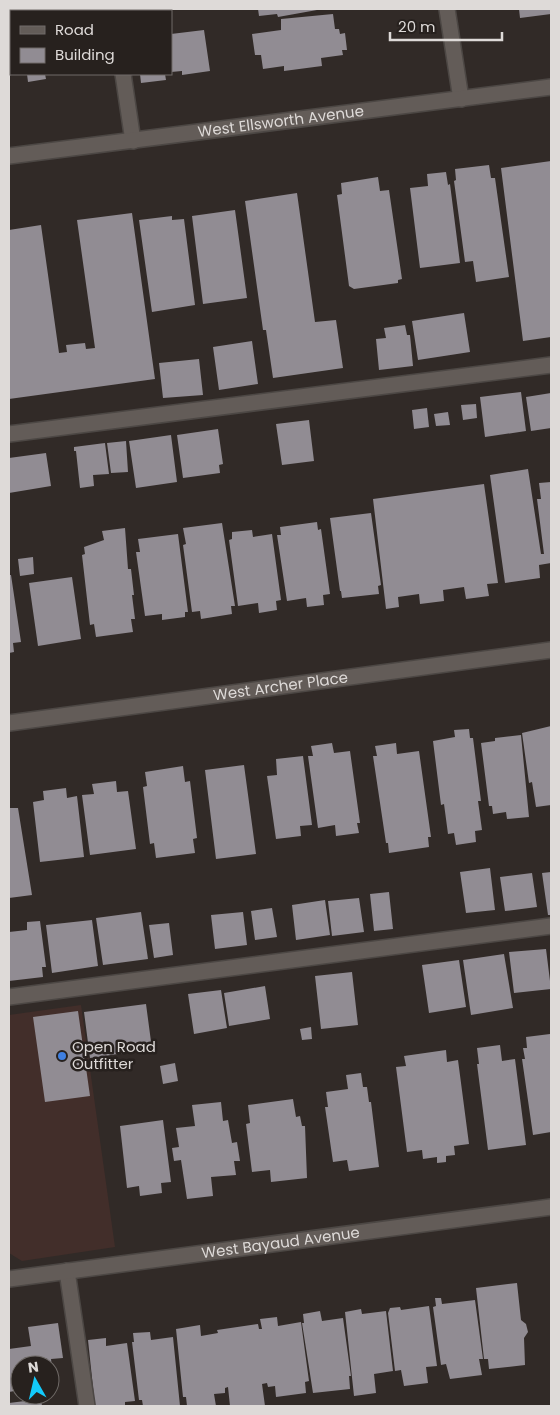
<svg xmlns="http://www.w3.org/2000/svg" width="560" height="1415" viewBox="0 0 560 1415" font-family="Poppins,sans-serif">
<rect width="100%" height="100%" fill="#312a27"/>
<!-- commercial -->
<path fill="#422e2a" d="M81 1005 115 1247 22 1261 9 1253V1015Z"/>
<!-- building -->
<path fill="#918c93" d="M9 9H14V11H11V75L9 76Z
M17 9H57V11H17Z
M63 9H103L104 11H63Z
M258 9H317V10L278 17 277 14 259 16Z
M519 9H551V14L520 18Z
M333 14 335 29H339L340 34 345 33 347 50H342L343 55 321 58 322 66 284 71V66L263 69 261 55H255L252 34 281 30V19Z
M204 30 210 71 182 75V71L171 72V34Z
M27 74H45L46 79 28 82Z
M140 74H165L166 80 141 83Z
M551 161V337L523 341 501 168Z
M489 165 491 178H495L509 277 476 282 473 261 465 262 454 181 456 180 455 169Z
M446 172 448 185 450 184 460 263 420 268 410 188 428 186 427 174Z
M378 177 380 191 389 190 402 279 398 280V283L354 289 349 286 337 195 342 194 341 183Z
M297 193 315 322 336 320 343 368 273 378 266 330H263L245 201Z
M235 210 247 298 203 304 192 216Z
M132 213 155 379 9 399V230L41 225 59 353 67 352 66 345 85 343 86 349 95 348 77 220Z
M172 216V220L184 219 195 305 152 312 139 220Z
M464 313 470 352 418 360 412 321Z
M405 325 407 335H410L413 366 379 370 376 339 386 338 384 328Z
M252 341 258 384 219 390 213 347Z
M199 359 203 395 163 398 159 363Z
M521 392 526 431 485 437 480 397Z
M551 393V428L531 431 526 397Z
M476 404 477 418 463 420 461 405Z
M427 408 429 427 414 429 412 410Z
M448 412 450 425 436 426 434 414Z
M309 420 314 461 282 465 276 424Z
M218 429 223 464 219 465 220 473 183 478 177 435Z
M171 435 177 482 136 488 129 441Z
M126 441 128 472 111 473 107 443Z
M105 443 109 474 93 475 94 486 80 488 76 451H74V447Z
M46 453 51 486 9 493V458Z
M528 469 541 554H544L537 499H541L539 483 551 482V563L539 565 540 578 505 583 490 475Z
M484 484 498 583 487 584 489 596 466 599 464 587 443 590 444 601 420 604 419 594 398 597 399 607 386 609 373 499Z
M371 513 381 585 378 586 379 594 342 598 341 591H340L330 518Z
M317 522 318 530 321 529 330 594 323 595 324 605 307 607 306 598 287 601 277 535H281L280 527Z
M222 523 235 606H231L232 614 201 619 200 611 192 612 183 545 186 544 183 528Z
M125 528 128 569H131L134 595H132L135 619H131L133 632 96 637 94 624 90 625 82 555 85 554 84 547 104 540 102 531Z
M252 530 253 537 272 534 281 600 276 601 277 610 259 613 258 603 238 606 229 540 232 539V532Z
M178 534 188 612H185V617L162 620V614L145 616 136 552H140L138 539Z
M33 557 34 574 20 576 18 559Z
M9 575H11L21 642 13 643 14 652 9 653Z
M72 577 81 639 38 646 29 583Z
M551 726V805L536 807 532 782 529 783 522 733Z
M469 729 470 738H473L481 801H478L482 830 475 831 476 842 456 845 454 833 448 834 444 804 441 805 433 741 455 737 454 730Z
M521 735 529 817 507 819 506 812 493 814 492 806H489L481 743 495 741V738Z
M332 743 334 753 350 751 360 823H357L359 833 336 836 335 825 318 828 308 756H313L311 746Z
M396 743 397 754 419 751 431 837H428L429 847 389 853 388 843H386L373 756H377L375 746Z
M303 756 312 825 300 826 301 836 276 839 267 776 277 775 276 759Z
M244 765 256 854 216 859 205 770Z
M183 766 185 782 190 781 197 838 193 839 195 853 156 858 154 843 150 844 143 787 147 786 145 772Z
M116 781 117 792 128 791 136 849 90 855 82 795 94 794 92 784Z
M66 788 67 798 77 796 84 857 40 862 33 802 44 800 43 791Z
M9 808H18L32 895 9 898Z
M490 868 495 910 466 913 460 872Z
M551 872V915H548L542 873Z
M532 873 537 907 505 911 500 877Z
M389 892 393 929 374 931 370 894Z
M359 898 364 932 332 936 328 901Z
M325 900 330 935 296 940 292 905Z
M272 908 277 937 255 940 251 911Z
M141 912 148 959 103 965 96 918Z
M243 912 247 945 215 949 211 915Z
M92 920 98 966 52 973 46 925Z
M40 921 46 967H42L43 977 9 981V932L27 930V922Z
M169 923 173 955 154 958 149 925Z
M546 949 551 989 514 993 509 952Z
M504 954 513 1008 471 1015 463 960Z
M459 960 466 1007 429 1013 422 965Z
M352 972 358 1025 321 1029 315 976Z
M265 986 270 1019 229 1026 224 993Z
M221 990 227 1028 194 1034 188 994Z
M146 1004 152 1049 90 1058 84 1012Z
M78 1011 90 1096 45 1102 33 1017Z
M311 1027 312 1039 302 1040 300 1029Z
M550 1034 551 1132 533 1135 522 1059H525L523 1048H527L526 1037Z
M500 1045 502 1061 515 1059 526 1145 488 1150 477 1064H479L477 1048Z
M446 1050 447 1062 458 1060 469 1144 454 1146 455 1155 446 1156V1162L437 1163V1157L423 1159 422 1150 407 1152 396 1067 406 1066 404 1056Z
M175 1063 178 1081 163 1084 160 1066Z
M361 1073 363 1087H367L369 1102H371L379 1167 349 1171 347 1160 333 1162 325 1107H328L326 1092 348 1089 346 1075Z
M293 1099 296 1117 300 1116 302 1126H305L307 1178 271 1182 270 1170 252 1172 246 1124 250 1123 248 1105Z
M221 1102 223 1121 228 1120 232 1143 237 1142 240 1161H234L236 1175 211 1177 213 1196 187 1199 181 1160 174 1161 172 1148 179 1147 176 1128 195 1126 192 1105Z
M163 1120 171 1182 161 1183 162 1193 140 1196 139 1186 127 1188 120 1126Z
M517 1283 521 1320 526 1324 528 1332 524 1338 525 1365 489 1369 488 1359H484L476 1288Z
M435 1298H441L442 1304 475 1300 483 1359H479L482 1375 450 1379 446 1364 441 1365 433 1307 436 1306Z
M429 1306 437 1366 426 1367 428 1383 404 1386 401 1370 395 1371 388 1313 390 1308 400 1307 401 1310Z
M361 1309 362 1314 386 1311 393 1371 374 1374 376 1393 354 1396 345 1312Z
M320 1311 322 1321 343 1318 351 1376H349L350 1389 313 1393 302 1323H304L303 1314Z
M277 1317 278 1326 301 1322 309 1381 305 1382 306 1393 276 1397 275 1386 268 1387 267 1383 262 1384 265 1406H230L228 1387 225 1388V1393L214 1394 216 1406H187L186 1397H183L176 1329 200 1325 201 1336 218 1333 217 1330 258 1324 259 1329H262L260 1319Z
M58 1323 63 1358 51 1359 54 1383H50V1365H20V1390L9 1392V1349L31 1346 28 1327Z
M150 1332 151 1340 173 1337 180 1406H143L142 1400H139L132 1342H134L133 1333Z
M106 1338V1346L127 1343 135 1401 125 1402V1406H95L88 1340Z
M41 1399 42 1406H9V1403Z"/>
<g fill="none" stroke-linecap="round" stroke-linejoin="round">
<defs>
<path id="lane" d="M114 9 115 11
M123 74 133 141
M9 434 551 365
M9 997 551 926
M67 1271 87 1406"/>
<g id="street">
<path id="s1" d="M9 723 551 650"/>
</g>
<g id="secondary">
<path d="M447 9 461 99"/>
<path id="s2" d="M9 156 551 87"/>
<path id="s3" d="M9 1279 551 1207"/>
</g>
</defs>
<!-- lane casing -->
<use href="#lane" stroke="#4c4744" stroke-width="18"/>
<!-- street casing -->
<use href="#street" stroke="#4c4744" stroke-width="18"/>
<!-- secondary casing -->
<use href="#secondary" stroke="#4c4744" stroke-width="18"/>
<!-- lane -->
<use href="#lane" stroke="#635c58" stroke-width="15"/>
<!-- street -->
<use href="#street" stroke="#635c58" stroke-width="15"/>
<!-- secondary -->
<use href="#secondary" stroke="#635c58" stroke-width="15"/>
</g>
<!-- markers -->
<circle fill="#3f7fe0" stroke="#27211e" stroke-width="2" cx="62" cy="1056" r="5"/>
<g text-anchor="middle" stroke-width="5" stroke-linejoin="round" paint-order="stroke">
<!-- street labels -->
<g font-size="15" fill="#dedad8" stroke="#27211e">
<text dy="5" stroke="none"><textPath href="#s2" startOffset="274">West Ellsworth Avenue</textPath></text>
<text dy="5" stroke="none"><textPath href="#s1" startOffset="274">West Archer Place</textPath></text>
<text dy="5" stroke="none"><textPath href="#s3" startOffset="274">West Bayaud Avenue</textPath></text>
</g>
<!-- poi labels -->
<g font-size="15" fill="#dedad8" stroke="#27211e" text-anchor="start">
<text x="72" y="1052">Open Road<tspan x="72" dy="17">Outfitter</tspan></text>
</g>
</g>
<!-- border -->
<rect width="560" height="1415" fill="none" stroke="#dedad8" stroke-width="20"/>
<!-- legend -->
<rect x="10" y="10" width="162" height="65" fill="#27211e" stroke="#706b68"/>
<rect x="20" y="26" width="25" height="8" fill="#635c58" stroke="#706b68"/>
<text x="55" y="35" font-size="15" fill="#dedad8">Road</text>
<rect x="20" y="48" width="25" height="15" fill="#918c93" stroke="#706b68"/>
<text x="55" y="60" font-size="15" fill="#dedad8">Building</text>
<!-- north arrow -->
<g transform="translate(35 1380) rotate(352)"><circle r="24" fill="#27211e" stroke="#706b68"/>
<path d="M0-4L9 19L0 12L-9 19Z" fill="#13cafb"/>
<text y="-8" font-size="14" font-weight="bold" text-anchor="middle" fill="#dedad8">N</text>
</g>
<!-- scale -->
<path d="M390 32v8h112v-8" fill="none" stroke="#dedad8" stroke-width="2.5"/>
<text x="398" y="32" font-size="15" fill="#dedad8" stroke="#27211e" stroke-width="4" paint-order="stroke">20 m</text>
</svg>
